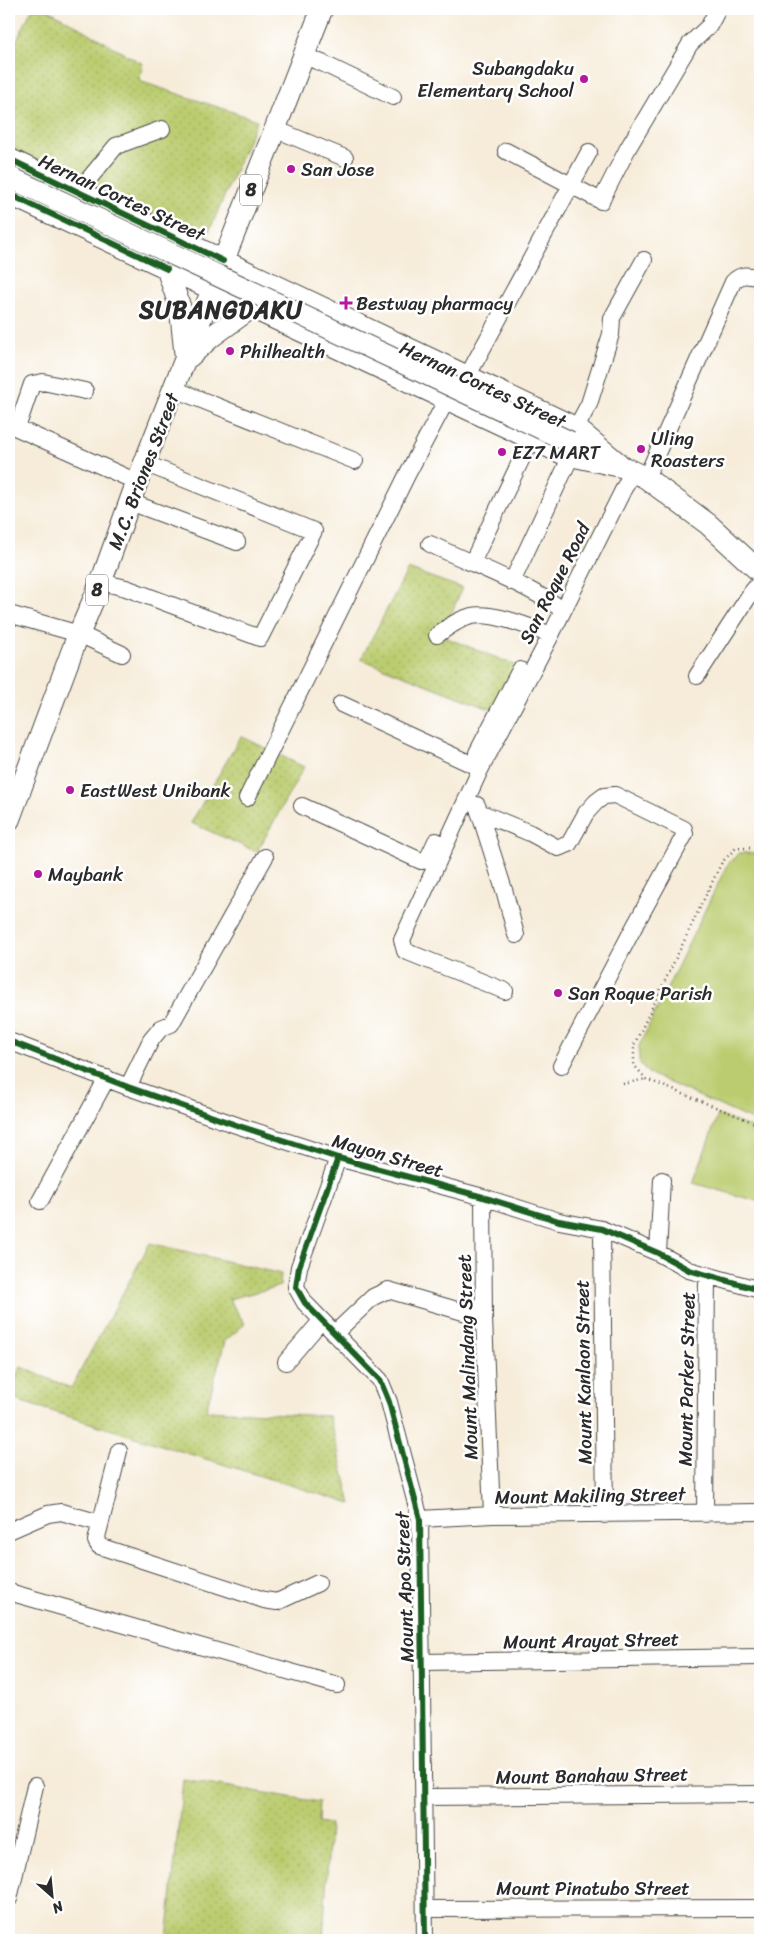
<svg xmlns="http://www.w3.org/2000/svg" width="769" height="1949" viewBox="0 0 769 1949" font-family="Sriracha,sans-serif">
<defs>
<pattern id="grass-dots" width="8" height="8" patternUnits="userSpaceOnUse" patternTransform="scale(1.25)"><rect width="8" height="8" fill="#bbcc6f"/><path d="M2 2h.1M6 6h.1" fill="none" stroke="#a1af60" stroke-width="1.8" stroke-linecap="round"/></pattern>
</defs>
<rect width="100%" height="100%" fill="#fff"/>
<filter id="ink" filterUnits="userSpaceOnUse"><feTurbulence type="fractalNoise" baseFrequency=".02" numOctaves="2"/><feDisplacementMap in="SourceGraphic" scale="10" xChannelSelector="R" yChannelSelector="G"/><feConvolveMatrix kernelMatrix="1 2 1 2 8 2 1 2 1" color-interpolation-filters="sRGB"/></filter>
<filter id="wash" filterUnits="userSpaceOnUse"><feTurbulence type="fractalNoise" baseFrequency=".0096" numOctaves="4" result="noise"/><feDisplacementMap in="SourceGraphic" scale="20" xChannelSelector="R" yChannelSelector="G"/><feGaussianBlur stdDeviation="1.12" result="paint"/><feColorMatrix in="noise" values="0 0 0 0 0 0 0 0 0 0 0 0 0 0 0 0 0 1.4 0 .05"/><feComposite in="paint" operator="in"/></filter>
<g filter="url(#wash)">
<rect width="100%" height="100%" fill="#f6ecd9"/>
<!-- grass -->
<path fill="url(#grass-dots)" stroke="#737c4d" d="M32 9H47L143 64 139 81 257 120 206 239 9 150V56Z
M408 569 462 588 442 636 517 666 495 711 361 659Z
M241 736 304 767 257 852 191 823Z
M150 1243 281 1274 280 1286 229 1299 245 1324 225 1341 206 1410 329 1416 351 1504 9 1398V1388L21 1367 71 1388Z
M183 1779 319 1802 318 1822 330 1824 323 1940H167Z"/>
<!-- pitch -->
<path fill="#bbcc6f" stroke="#737c4d" d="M739 853H757L760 854V1124L648 1073 639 1062V1046L727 865Z
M718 1115 760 1131V1202L693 1183Z"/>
</g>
<g filter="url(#ink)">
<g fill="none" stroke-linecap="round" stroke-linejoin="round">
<defs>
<path id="minor" d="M304 56 322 63 393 97
M275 129 345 158
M506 151 601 201 628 148 690 44 709 26 718 9
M78 192 116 146 162 129
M467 377 589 152
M174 389 355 461
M85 391 43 382 32 384 17 428 137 482
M576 428 589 404 611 334 612 318 644 260
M646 478 733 282C742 273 748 275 760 278
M130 502 237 542
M430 544C474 565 522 582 563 610
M472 563 531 439
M101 582 126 588 260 638 314 531 144 463
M512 582 571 456
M9 614 79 634 122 654
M437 635C448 627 459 619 472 616 494 612 530 627 551 635
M697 676 751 593 760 582
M341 704 471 764
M477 753 520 670
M247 798 408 473 447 399
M477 805 505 893 516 935
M302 806 421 861 427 860 436 841
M479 812 530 833 558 848 569 844 586 813 596 802 604 796 615 795 684 829 685 834 633 929 561 1066
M505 991 405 951 402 940 480 770 551 635 633 470
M9 1041 128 1087 239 1126 338 1158 483 1197 559 1221 602 1229 658 1253 689 1270 760 1290
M128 1087 151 1040 161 1028 171 1024 265 857
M338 1158 299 1267 296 1287 305 1303 380 1380 389 1402 420 1519 425 1940
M483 1197 484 1318 492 1515
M40 1201 107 1078
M602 1229 605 1515
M658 1253 662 1180
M335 1333 373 1297 388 1290 484 1318
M286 1362 321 1321
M119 1451 96 1541 99 1546 264 1600 277 1602 318 1583
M705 1514 707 1275
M420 1519 492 1515 760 1512
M9 1531 48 1514 61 1512 100 1523
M9 1592 337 1685
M422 1662 760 1657
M424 1797 760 1794
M9 1899 35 1786
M425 1909 760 1908"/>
<path id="major" d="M9 159 576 428 619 464
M9 194 564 454 623 467 646 478 708 524 760 572
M167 269 180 307 185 353
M189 357 211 337 251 308
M9 820 75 643 101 582 137 482 322 9"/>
</defs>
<!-- minor casing -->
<use href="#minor" stroke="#494845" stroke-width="18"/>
<!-- major casing -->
<use href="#major" stroke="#494845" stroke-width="23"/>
<!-- path -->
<path stroke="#494845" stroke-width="2.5" stroke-dasharray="1 4" stroke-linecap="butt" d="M760 848H736L722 862 634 1045V1065L646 1079 760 1125
M623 1084 646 1079"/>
<!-- minor -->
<use href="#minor" stroke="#fff" stroke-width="16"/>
<!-- major -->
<use href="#major" stroke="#fff" stroke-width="21"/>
<defs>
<path id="major-bridge" d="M9 177 570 442"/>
</defs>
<!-- major-bridge casing -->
<use href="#major-bridge" stroke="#494845" stroke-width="23" stroke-linecap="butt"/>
<!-- major-bridge -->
<use href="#major-bridge" stroke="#fff" stroke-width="21"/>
<defs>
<path id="cycleway" d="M9 159 223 261
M9 194 167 269
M9 1041 128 1087 239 1126 338 1158 483 1197 559 1221 602 1229 658 1253 689 1270 760 1290
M338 1158 299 1267 296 1287 305 1303 380 1380 389 1402 420 1519 425 1940"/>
</defs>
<!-- cycleway casing -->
<use href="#cycleway" stroke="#fff" stroke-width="9"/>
<!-- cycleway -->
<use href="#cycleway" stroke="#1b5e20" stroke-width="6"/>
</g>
</g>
<!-- markers -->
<g fill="#b5179e" stroke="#fff" stroke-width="2">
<circle cx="584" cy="79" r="5"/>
<circle cx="291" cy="169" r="5"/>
<path d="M343.5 295.5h5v5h5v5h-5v5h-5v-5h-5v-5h5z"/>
<circle cx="230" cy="351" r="5"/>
<circle cx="641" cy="449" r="5"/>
<circle cx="502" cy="452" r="5"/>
<circle cx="70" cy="790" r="5"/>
<circle cx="38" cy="874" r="5"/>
<circle cx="558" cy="993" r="5"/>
</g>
<g text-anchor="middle" stroke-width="5" stroke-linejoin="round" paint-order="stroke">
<!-- shield labels -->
<g fill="#fff" stroke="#6b6b6b" stroke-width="1">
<rect x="240" y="174.5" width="22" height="31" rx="4"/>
<rect x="86" y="574.5" width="22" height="31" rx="4"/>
</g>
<g font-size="18" font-weight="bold" fill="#2b2b2b">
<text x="251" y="196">8</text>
<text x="97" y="596">8</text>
</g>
<!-- poi labels -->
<g font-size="19" fill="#2b2b2b" stroke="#fff" text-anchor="start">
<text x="574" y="75" text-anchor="end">Subangdaku<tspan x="574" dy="22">Elementary School</tspan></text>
<text x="301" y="176">San Jose</text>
<text x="356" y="310">Bestway pharmacy</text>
<text x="240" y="358">Philhealth</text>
<text x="651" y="445">Uling<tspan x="651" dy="22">Roasters</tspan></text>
<text x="512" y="459">EZ7 MART</text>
<text x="80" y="797">EastWest Unibank</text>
<text x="48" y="881">Maybank</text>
<text x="568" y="1000">San Roque Parish</text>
</g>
<!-- street labels -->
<g font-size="19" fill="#2b2b2b" stroke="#fff">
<text transform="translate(122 197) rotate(25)" y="7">Hernan Cortes Street</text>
<text transform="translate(483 384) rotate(25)" y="7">Hernan Cortes Street</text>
<text transform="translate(143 471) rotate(-69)" y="7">M.C. Briones Street</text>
<text transform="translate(554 583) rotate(-63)" y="7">San Roque Road</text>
<text transform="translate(388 1155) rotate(16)" y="7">Mayon Street</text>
<text transform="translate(467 1357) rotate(-92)" y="7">Mount Malindang Street</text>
<text transform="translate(583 1372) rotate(-91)" y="7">Mount Kanlaon Street</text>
<text transform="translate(686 1379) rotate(-89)" y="7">Mount Parker Street</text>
<text transform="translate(590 1495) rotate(-1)" y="7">Mount Makiling Street</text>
<text transform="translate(404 1587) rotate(-92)" y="7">Mount Apo Street</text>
<text transform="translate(591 1640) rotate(-1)" y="7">Mount Arayat Street</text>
<text transform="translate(592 1775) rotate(-1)" y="7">Mount Banahaw Street</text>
<text x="593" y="1895">Mount Pinatubo Street</text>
</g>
<!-- district labels -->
<g font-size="24" font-weight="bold" letter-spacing="1" fill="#2b2b2b" stroke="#fff">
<text x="221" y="318">SUBANGDAKU</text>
</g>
</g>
<!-- margin -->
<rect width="769" height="1949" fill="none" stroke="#fff" stroke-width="30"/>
<!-- north arrow -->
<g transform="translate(52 1896) rotate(153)" stroke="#ffffff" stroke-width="4" paint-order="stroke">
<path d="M0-4L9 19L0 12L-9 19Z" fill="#2b2b2b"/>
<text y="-8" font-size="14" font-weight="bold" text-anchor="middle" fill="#2b2b2b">N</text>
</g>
</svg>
